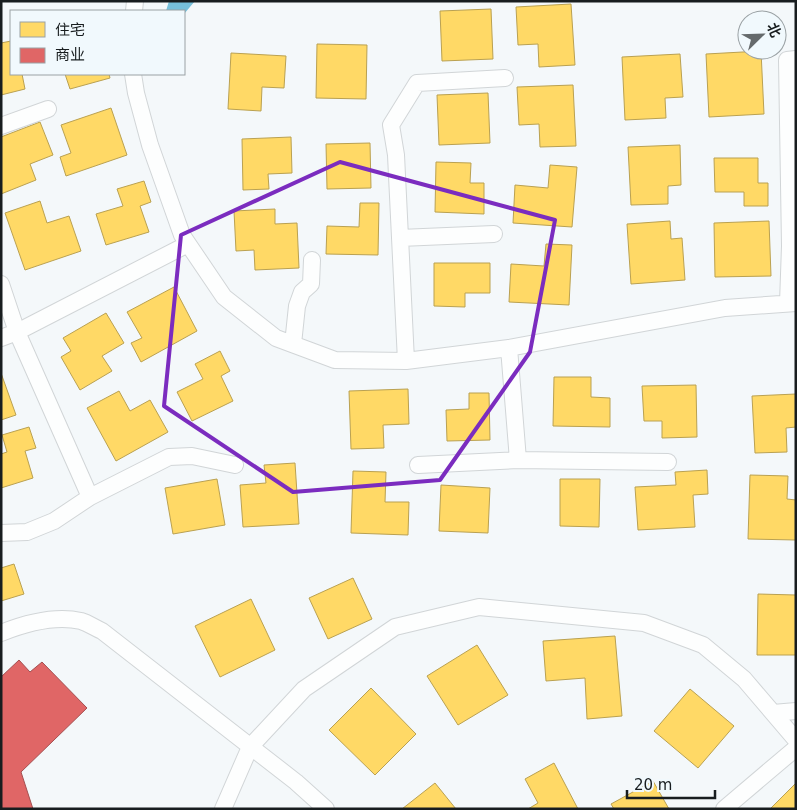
<svg xmlns="http://www.w3.org/2000/svg" width="797" height="810" viewBox="0 0 797 810" font-family="'DejaVu Sans','Noto Sans SC',sans-serif">
<rect width="100%" height="100%" fill="#f4f8fa"/>
<!-- water -->
<path fill="#77c0db" d="M169 1H195L184 14V11H166Z"/>
<!-- homes -->
<path fill="#ffd966" stroke="#baa151" d="M571 4 575 65 539 67 538 44 518 45 516 7Z
M491 9 493 59 442 61 440 11Z
M11 41V74H22L25 89 1 95V43Z
M317 44 367 45 366 99 316 98Z
M761 51 764 114 709 117 706 54Z
M231 53 286 56 284 88 262 87 261 111 228 109Z
M680 54 683 97 665 98 666 118 625 120 622 57Z
M65 74H109L110 78 70 89Z
M573 85 576 146 540 147 539 124 519 125 517 87Z
M488 93 490 143 439 145 437 95Z
M111 108 127 155 66 176 60 157 71 153 61 125Z
M40 122 53 155 30 164 36 180 1 194V137Z
M291 137 292 173 268 174 269 189 243 190 242 139Z
M370 143 371 188 327 189 326 144Z
M680 145 681 185 668 186V204L631 205 628 147Z
M714 158H758V183H768V206H744V192H715Z
M436 162 471 163 470 183H484V214L435 212Z
M550 165 577 167 572 227 513 223 515 185 548 188Z
M144 181 151 202 140 206 149 232 106 245 96 214 123 206 117 189Z
M40 201 47 223 69 216 81 251 25 270 5 213Z
M360 203H379L378 255 326 254 327 226 359 227Z
M275 209V224L297 223 299 268 255 270 254 250 236 251 234 211Z
M670 221 671 239 682 238 685 280 631 284 627 224Z
M769 221 771 276 715 277 714 223Z
M546 244 572 245 569 305 509 302 511 264 544 266Z
M434 263H490V293H465V307L434 306Z
M174 287 197 331 141 362 131 343 142 338 127 312Z
M106 313 124 343 102 356 112 371 80 390 61 357 71 351 63 338Z
M220 351 230 371 221 376 233 401 192 421 177 392 203 379 195 364Z
M1 373 16 415 1 420Z
M554 377H591V397L610 398V427L553 426Z
M696 385 697 437 662 438V421H644L642 386Z
M408 389 409 424 383 425 384 448 351 449 349 391Z
M119 391 130 411 150 400 168 432 116 461 87 408Z
M469 393H489L490 440 447 441 446 410 469 409Z
M796 394V427L786 428 787 452 755 453 752 396Z
M29 427 36 448 25 451 33 478 1 488V454L7 452 2 435Z
M295 463 299 524 243 527 240 485 266 483 264 465Z
M707 470 708 494 693 495 695 527 638 530 635 487 676 485 675 472Z
M353 471 386 472 385 502H409L408 535 351 533Z
M750 475 788 476 787 499 796 500V540L748 539Z
M217 479 225 525 173 534 165 488Z
M560 479H600L599 527 560 526Z
M441 485 490 488 488 533 439 531Z
M14 564 24 594 1 601V568Z
M353 578 372 619 328 639 309 598Z
M758 594 796 595V655H757Z
M251 599 275 650 220 677 195 626Z
M615 636 622 716 587 719 585 678 546 681 543 641Z
M477 645 508 695 458 725 427 676Z
M371 688 416 734 375 775 329 730Z
M690 689 734 726 698 768 654 731Z
M554 763 578 809H528L538 803 525 779Z
M653 781 669 809H614L611 804Z
M435 783 456 809H402Z
M796 783V809H770Z"/>
<!-- shops -->
<path fill="#e06666" stroke="#a45051" d="M19 660 30 672 42 662 87 708 21 772 33 809H1V677Z"/>
<g fill="none" stroke-linecap="round" stroke-linejoin="round">
<defs>
<path id="service" d="M134 11 135 1
M133 74 136 93 150 145 182 235 224 297 276 338 335 360 406 361 509 348 725 308 796 303
M1 126 48 109
M400 238 494 234
M1 284 17 332 90 497
M788 303 790 246 787 60 796 59
M1 338 17 332 188 244
M293 344 297 306 302 292 311 284 312 260
M509 348 518 460
M406 361 396 155 391 125 417 83 505 78
M418 465 518 460 668 462
M1 533 27 532 54 521 90 497 169 457 192 456 235 465
M1 633C26 623 54 615 81 621 88 623 95 628 102 631L296 782 326 809
M773 713 796 711
M223 809 250 747 304 689 395 627 479 607 644 623 703 645 744 679 796 740
M724 809 796 748"/>
</defs>
<!-- service casing -->
<use href="#service" stroke="#d1d5d7" stroke-width="18"/>
<!-- service -->
<use href="#service" stroke="#fdfefe" stroke-width="16"/>
</g>
<!-- marked area -->
<path fill="none" stroke="#7b2cbf" stroke-width="4" stroke-linejoin="round" d="M340 162 555 220 530 352 440 480 293 492 164 406 181 235Z"/>
<!-- border -->
<rect width="797" height="810" fill="none" stroke="#181d1f" stroke-width="5"/>
<!-- legend -->
<rect x="10" y="10" width="175" height="65" fill="#f1f9fd" stroke="#9aa1a4"/>
<rect x="20" y="22" width="25" height="15" fill="#ffd966" stroke="#9aa1a4"/>
<text x="55" y="35" font-size="15" fill="#181d1f">住宅</text>
<rect x="20" y="48" width="25" height="15" fill="#e06666" stroke="#9aa1a4"/>
<text x="55" y="60" font-size="15" fill="#181d1f">商业</text>
<!-- north arrow -->
<g transform="translate(762 35) rotate(67)"><circle r="24" fill="#f1f9fd" stroke="#9aa1a4"/>
<path d="M0-4L9 19L0 12L-9 19Z" fill="#656a6c"/>
<text y="-8" font-size="14" font-weight="bold" text-anchor="middle" fill="#181d1f">北</text>
</g>
<!-- scale -->
<path d="M627 790v8h88v-8" fill="none" stroke="#181d1f" stroke-width="2.5"/>
<text x="634" y="790" font-size="15" fill="#181d1f" stroke="#f1f9fd" stroke-width="4" paint-order="stroke">20 m</text>
</svg>
